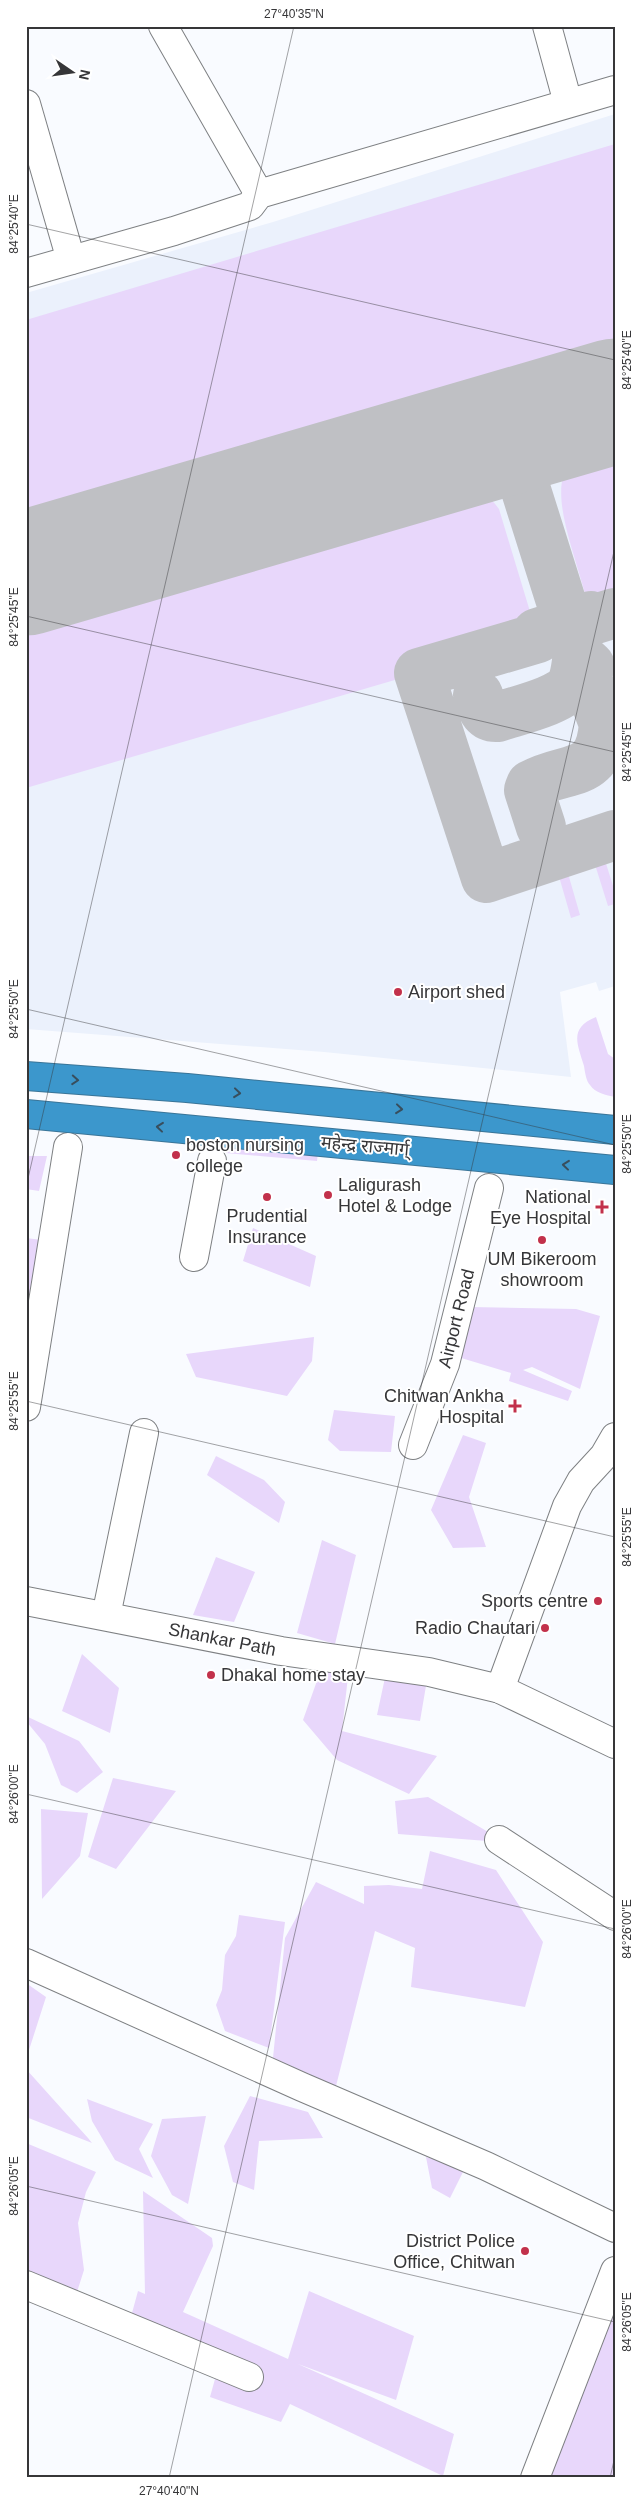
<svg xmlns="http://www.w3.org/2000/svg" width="641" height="2504" viewBox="0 0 641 2504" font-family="Arial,'Noto Sans Devanagari',sans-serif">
  <rect width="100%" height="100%" fill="#f9fbff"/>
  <!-- built -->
  <path fill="#ebf1fc" d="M 615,114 L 615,986 L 599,991 L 596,982 L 560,992 L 571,1077 L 324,1052 L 26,1029 L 26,293 L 273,222 Z"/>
  <!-- green -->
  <path fill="#e8d7fb" d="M 615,144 L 615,348 L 26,521 L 26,320 Z
    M 615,435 L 615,613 L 592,620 C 586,595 578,570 571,546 C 556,492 550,454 615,435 Z
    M 454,483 C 473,487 488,493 499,509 L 538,638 L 26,788 L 26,608 Z
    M 602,851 L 615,892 L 615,904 L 608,906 L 592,855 Z
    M 565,863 L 580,915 L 571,918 L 556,866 Z
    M 596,1017 L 608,1054 L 615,1059 L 615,1097 C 606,1095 595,1093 590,1085 C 586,1081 585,1072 584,1066 C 577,1043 569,1028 596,1017 Z
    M 222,1147 L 318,1152 L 317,1161 L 226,1153 Z
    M 26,1156 L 47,1156 L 39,1191 L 26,1189 Z
    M 253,1228 L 316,1256 L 310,1287 L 243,1261 Z
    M 26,1238 L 42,1240 L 26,1320 Z
    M 470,1307 L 576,1309 L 600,1316 L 580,1389 L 532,1367 L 523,1370 L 572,1391 L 568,1401 L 509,1381 L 511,1373 L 458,1357 Z
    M 314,1337 L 312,1361 L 287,1396 L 196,1377 L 186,1354 Z
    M 334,1410 L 395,1416 L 391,1452 L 340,1451 L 328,1440 Z
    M 463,1435 L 486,1443 L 469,1497 L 486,1547 L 453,1548 L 431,1510 Z
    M 216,1456 L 264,1480 L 285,1502 L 279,1523 L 207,1475 Z
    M 322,1540 L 356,1555 L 335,1644 L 297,1633 Z
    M 216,1557 L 255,1572 L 234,1622 L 193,1615 Z
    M 82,1654 L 119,1688 L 110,1733 L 62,1711 Z
    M 323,1664 L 348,1676 L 342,1731 L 437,1756 L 409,1794 L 337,1760 L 303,1720 Z
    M 386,1673 L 427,1680 L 420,1721 L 377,1715 Z
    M 26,1716 L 79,1741 L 103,1772 L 77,1793 L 61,1785 L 45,1744 L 26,1721 Z
    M 113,1778 L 176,1791 L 116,1869 L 88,1857 Z
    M 428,1797 L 490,1833 L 487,1841 L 398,1834 L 395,1801 Z
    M 41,1809 L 88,1813 L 80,1856 L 42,1899 Z
    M 430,1851 L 496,1870 L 543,1942 L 525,2007 L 411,1987 L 415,1948 L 375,1931 L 336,2086 L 273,2058 L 285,1938 L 316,1882 L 364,1904 L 364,1886 L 389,1885 L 422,1889 Z
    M 239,1915 L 285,1922 L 269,2048 L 225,2031 L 216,2005 L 222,1990 L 225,1955 L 236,1936 Z
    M 26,1983 L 46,1997 L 29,2050 L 26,2049 Z
    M 26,2069 L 88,2138 L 92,2143 L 26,2117 Z
    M 250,2096 L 308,2112 L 323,2138 L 259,2141 L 254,2190 L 233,2182 L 224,2146 Z
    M 87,2099 L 153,2124 L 139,2149 L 153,2178 L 115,2160 L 92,2121 Z
    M 206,2116 L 188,2204 L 172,2195 L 151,2156 L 162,2119 Z
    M 26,2143 L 96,2172 L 86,2192 L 78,2223 L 84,2270 L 77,2292 L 26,2271 Z
    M 426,2157 L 465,2168 L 450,2198 L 432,2188 Z
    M 143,2191 L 212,2238 L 213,2246 L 183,2312 L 288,2359 L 309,2291 L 414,2336 L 396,2400 L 298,2364 L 454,2434 L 443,2476 L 290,2404 L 281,2422 L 210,2397 L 215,2379 L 250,2391 L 259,2370 L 132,2313 L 138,2291 L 145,2294 Z
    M 615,2310 L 615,2478 L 548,2478 L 613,2314 Z"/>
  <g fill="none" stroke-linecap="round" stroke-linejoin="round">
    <!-- taxiway -->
    <path stroke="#bfc0c4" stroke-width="50" d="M 454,448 C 486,446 508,455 524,484 L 578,655 L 604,724 L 615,736
      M 524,484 C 521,444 537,428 572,413
      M 615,613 L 592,620 L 591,616 L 537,633 L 538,638 L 419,673 L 486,878 L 615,835
      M 478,695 C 482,707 483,718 498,717 C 515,711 563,700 571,685 C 576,676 576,665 578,655 L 590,666
      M 541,827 L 529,790 L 531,785 C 569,764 599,781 604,724"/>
    <!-- runway -->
    <path stroke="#bfc0c4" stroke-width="125" d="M 26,573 L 615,401"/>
    <defs>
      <g id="minor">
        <path d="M 163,26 L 259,194"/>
        <path d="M 547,26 L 568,103"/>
        <path d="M 26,104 L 71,260"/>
        <path d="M 26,273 L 174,231 L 250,206 L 259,194 L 615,90"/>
        <path d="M 194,1257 L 212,1161"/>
        <path d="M 26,1407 L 68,1147"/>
        <path id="s1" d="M 413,1445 L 445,1364 L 489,1188"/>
        <path id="s2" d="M 26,1601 L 281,1651 L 429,1672 L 500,1689 L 615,1744"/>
        <path d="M 106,1616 L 144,1433"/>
        <path d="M 500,1689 L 567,1506 L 581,1481 L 604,1456 L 615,1437"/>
        <path d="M 499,1840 L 615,1916"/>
        <path d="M 26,1963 L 302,2087 L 486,2166 L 615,2228"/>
        <path d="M 26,2285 L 249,2377"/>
        <path d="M 535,2478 L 615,2271"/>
      </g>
      <path id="highway" d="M 26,1076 L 187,1088 L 615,1130
        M 26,1114 L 615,1170"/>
    </defs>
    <!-- minor casing -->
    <use href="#minor" stroke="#7e8083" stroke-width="30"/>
    <!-- highway casing -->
    <use href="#highway" stroke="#3a7598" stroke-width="30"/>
    <!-- minor -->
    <use href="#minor" stroke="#fff" stroke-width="28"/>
    <!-- highway -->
    <use href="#highway" stroke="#3c97cc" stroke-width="28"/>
  </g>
  <!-- one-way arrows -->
  <defs><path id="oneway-chevron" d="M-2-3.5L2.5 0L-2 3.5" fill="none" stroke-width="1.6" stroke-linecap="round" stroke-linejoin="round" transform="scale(1.25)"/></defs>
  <g stroke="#384e5d">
    <use href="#oneway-chevron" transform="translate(75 1080) rotate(4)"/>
    <use href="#oneway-chevron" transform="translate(237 1093) rotate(6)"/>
    <use href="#oneway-chevron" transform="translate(399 1109) rotate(6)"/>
    <use href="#oneway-chevron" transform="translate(160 1127) rotate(-174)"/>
    <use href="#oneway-chevron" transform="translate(566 1165) rotate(-174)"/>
  </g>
  <!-- ticks -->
  <path fill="none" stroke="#363638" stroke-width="1" stroke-opacity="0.45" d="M 26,224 L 615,360M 26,616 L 615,752M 26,1009 L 615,1145M 26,1187 L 294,26M 26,1401 L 615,1537M 26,1794 L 615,1929M 26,2186 L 615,2322M 169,2478 L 615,547M 610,2478 L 615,2456"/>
  <!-- markers -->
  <g fill="#c2314b" stroke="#fff" stroke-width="2">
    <circle cx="398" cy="992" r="5"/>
    <circle cx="176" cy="1155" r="5"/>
    <circle cx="328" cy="1195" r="5"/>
    <circle cx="267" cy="1197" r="5"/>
    <path d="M599.5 1199.5h5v5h5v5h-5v5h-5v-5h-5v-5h5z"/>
    <circle cx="542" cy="1240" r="5"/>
    <path d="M512.5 1398.5h5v5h5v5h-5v5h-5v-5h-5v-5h5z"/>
    <circle cx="598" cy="1601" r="5"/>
    <circle cx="545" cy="1628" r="5"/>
    <circle cx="211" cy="1675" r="5"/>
    <circle cx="525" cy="2251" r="5"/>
  </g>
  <g text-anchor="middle" stroke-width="4" stroke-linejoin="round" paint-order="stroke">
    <!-- poi labels -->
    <g font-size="18" fill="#363638" stroke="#fff" text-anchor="end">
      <text x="408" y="998" text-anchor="start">Airport shed</text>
      <text x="186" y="1151" text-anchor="start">boston nursing<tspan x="186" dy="21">college</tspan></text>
      <text x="338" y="1191" text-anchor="start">Laligurash<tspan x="338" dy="21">Hotel &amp; Lodge</tspan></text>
      <text x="591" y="1203">National<tspan x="591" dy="21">Eye Hospital</tspan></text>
      <text x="267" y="1222" text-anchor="middle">Prudential<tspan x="267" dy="21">Insurance</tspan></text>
      <text x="542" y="1265" text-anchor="middle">UM Bikeroom<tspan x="542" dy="21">showroom</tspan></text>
      <text x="504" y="1402">Chitwan Ankha<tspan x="504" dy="21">Hospital</tspan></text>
      <text x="588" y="1607">Sports centre</text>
      <text x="535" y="1634">Radio Chautari</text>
      <text x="221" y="1681" text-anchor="start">Dhakal home stay</text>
      <text x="515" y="2247">District Police<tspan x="515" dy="21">Office, Chitwan</tspan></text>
    </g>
    <!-- street labels -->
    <g font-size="18" fill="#363638" stroke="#fff">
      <text transform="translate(365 1146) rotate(5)" y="6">महेन्द्र राज्मार्ग्</text>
      <text dy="6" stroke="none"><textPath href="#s1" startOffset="134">Airport Road</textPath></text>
      <text dy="6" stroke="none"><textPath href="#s2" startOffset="200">Shankar Path</textPath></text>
    </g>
  </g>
  <!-- border -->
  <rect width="641" height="2504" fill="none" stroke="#ffffff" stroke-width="55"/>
  <!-- north arrow -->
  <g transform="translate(72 72) rotate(103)" stroke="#ffffff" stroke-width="4" paint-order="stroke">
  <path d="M0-4L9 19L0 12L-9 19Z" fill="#363638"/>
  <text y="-8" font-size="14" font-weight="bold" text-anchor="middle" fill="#363638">N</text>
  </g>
  <rect x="28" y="28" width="586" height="2448" fill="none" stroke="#363638" stroke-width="2"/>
  <g font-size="12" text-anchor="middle" fill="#363638">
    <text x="294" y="18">27°40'35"N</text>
    <text transform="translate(14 224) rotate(-90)" y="4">84°25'40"E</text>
    <text transform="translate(627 360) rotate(-90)" y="4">84°25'40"E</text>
    <text transform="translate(14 617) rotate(-90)" y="4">84°25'45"E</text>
    <text transform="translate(627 752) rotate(-90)" y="4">84°25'45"E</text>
    <text transform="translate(14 1009) rotate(-90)" y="4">84°25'50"E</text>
    <text transform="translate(627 1144) rotate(-90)" y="4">84°25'50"E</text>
    <text transform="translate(14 1401) rotate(-90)" y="4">84°25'55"E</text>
    <text transform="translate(627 1537) rotate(-90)" y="4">84°25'55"E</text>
    <text transform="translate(14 1794) rotate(-90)" y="4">84°26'00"E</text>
    <text transform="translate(627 1929) rotate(-90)" y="4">84°26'00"E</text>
    <text transform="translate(14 2186) rotate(-90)" y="4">84°26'05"E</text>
    <text transform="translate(627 2322) rotate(-90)" y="4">84°26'05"E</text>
    <text x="169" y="2495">27°40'40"N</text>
  </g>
</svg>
